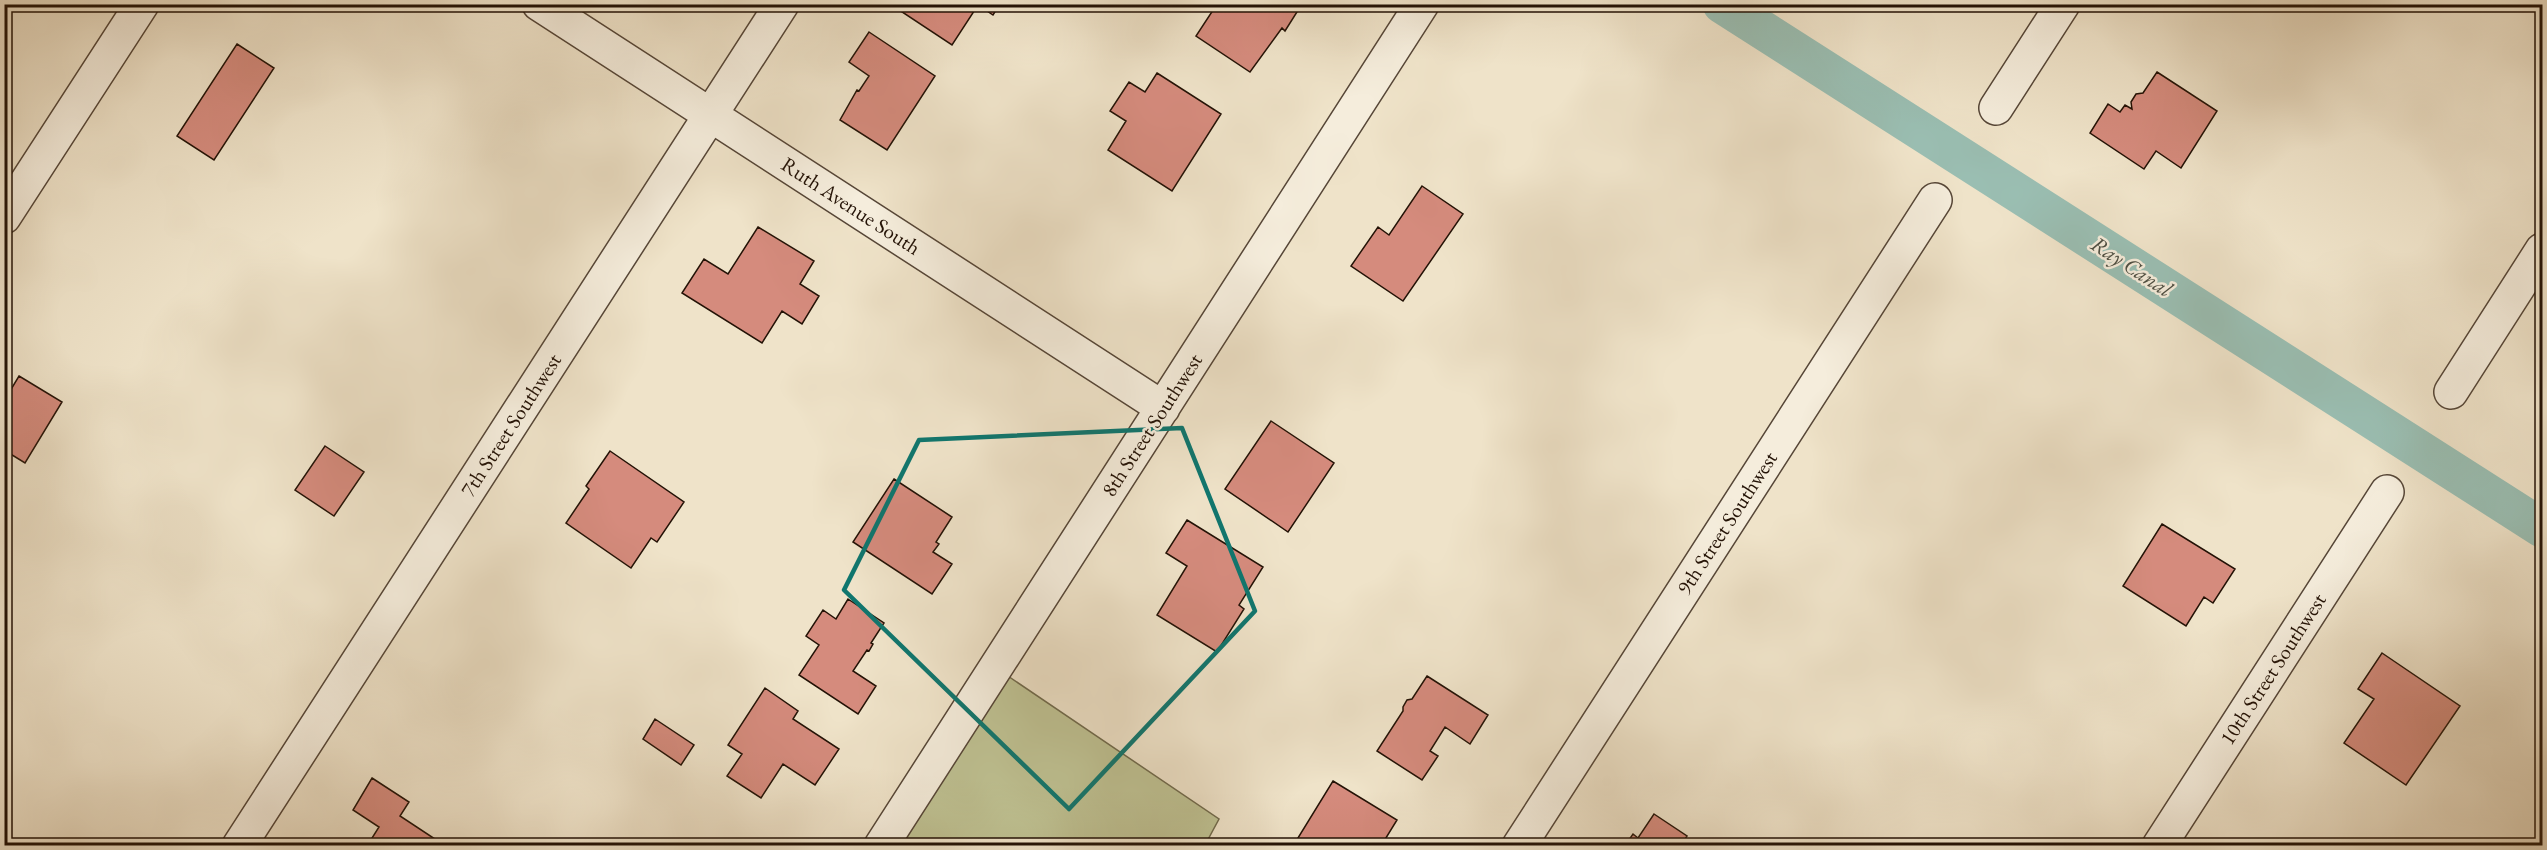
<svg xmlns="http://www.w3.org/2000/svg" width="2547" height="850" viewBox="0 0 2547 850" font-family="'EB Garamond',serif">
  <rect width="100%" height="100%" fill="#efe3c9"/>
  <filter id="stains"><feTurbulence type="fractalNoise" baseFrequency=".00333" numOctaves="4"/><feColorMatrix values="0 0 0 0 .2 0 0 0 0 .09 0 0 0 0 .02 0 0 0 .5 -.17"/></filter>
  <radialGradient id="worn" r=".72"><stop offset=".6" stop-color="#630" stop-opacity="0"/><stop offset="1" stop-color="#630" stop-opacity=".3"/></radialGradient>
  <!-- green -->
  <path fill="#bfc293" stroke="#716a4c" stroke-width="1.5" d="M 1002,672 L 1219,819 L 1205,845 L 886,846 Z"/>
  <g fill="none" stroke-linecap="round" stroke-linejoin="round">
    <!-- canal -->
    <path stroke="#9abeb2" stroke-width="39" d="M 1722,4 L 2542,528"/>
  </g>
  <!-- building -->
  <path fill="#d58b7d" stroke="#231206" stroke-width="1.5" d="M 890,4 L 1000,4 L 993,15 L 978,5 L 952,45 Z
    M 1217,4 L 1302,4 L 1285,31 L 1282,28 L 1250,72 L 1196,36 Z
    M 869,32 L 935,76 L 887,150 L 840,120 L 857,90 L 859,91 L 869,76 L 849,62 Z
    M 237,44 L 274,68 L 214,160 L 177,136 Z
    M 2157,72 L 2217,111 L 2181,168 L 2156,151 L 2144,169 L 2090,133 L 2108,104 L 2120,112 L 2125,105 L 2132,109 L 2131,102 L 2136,94 L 2143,93 Z
    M 1157,73 L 1221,114 L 1172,191 L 1108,150 L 1126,121 L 1110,111 L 1129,82 L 1145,92 Z
    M 1422,186 L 1463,214 L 1403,301 L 1351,266 L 1378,227 L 1389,235 Z
    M 758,227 L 814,261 L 800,284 L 819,296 L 802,324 L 782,311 L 762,343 L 682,293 L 704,259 L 728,274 Z
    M 19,376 L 62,402 L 25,463 L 4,450 L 4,401 Z
    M 1271,421 L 1334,463 L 1288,532 L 1225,489 Z
    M 325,446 L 364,472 L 334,516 L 295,490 Z
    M 610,451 L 684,502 L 657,542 L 651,538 L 631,568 L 566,523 L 589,489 L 586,486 Z
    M 894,479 L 952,517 L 936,542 L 939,544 L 933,552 L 952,564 L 932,594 L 853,542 Z
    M 1187,520 L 1263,567 L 1239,605 L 1244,609 L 1217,652 L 1157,615 L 1187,566 L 1166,553 Z
    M 2162,524 L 2235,569 L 2213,603 L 2204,597 L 2186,626 L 2123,586 Z
    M 848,599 L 884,623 L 871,643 L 873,644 L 869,651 L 867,650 L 853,671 L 876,686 L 858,714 L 799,675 L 819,645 L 806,636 L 823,610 L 836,619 Z
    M 2382,653 L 2460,706 L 2406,785 L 2344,743 L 2374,699 L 2358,689 Z
    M 1427,676 L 1488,715 L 1470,744 L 1445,727 L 1430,751 L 1438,756 L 1422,780 L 1377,751 L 1403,711 L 1403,707 L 1407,700 L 1412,699 Z
    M 765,688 L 798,711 L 793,719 L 839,749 L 815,785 L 783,764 L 761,798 L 727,776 L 742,754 L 728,745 Z
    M 655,719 L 694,745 L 681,765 L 643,739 Z
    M 372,778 L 409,802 L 400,816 L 435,839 L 431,846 L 367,846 L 379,827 L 353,810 Z
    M 1333,781 L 1397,820 L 1381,846 L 1293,846 Z
    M 1654,814 L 1687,836 L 1681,846 L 1626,844 L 1633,834 L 1638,838 Z"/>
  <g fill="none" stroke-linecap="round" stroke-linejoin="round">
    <defs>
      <path id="minor" d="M 539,4 L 1163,408
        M 1996,108 L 2063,4
        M 4,217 L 142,4
        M 2451,392 L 2542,250
        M 239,846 L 782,4
        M 881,846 L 1422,4
        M 1519,846 L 1935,200
        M 2159,846 L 2387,492"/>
    </defs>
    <!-- minor casing -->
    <use href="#minor" stroke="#564637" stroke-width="36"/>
    <!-- minor -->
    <use href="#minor" stroke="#f5eddc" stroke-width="33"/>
  </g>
  <!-- marked area -->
  <path fill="none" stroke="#0f766e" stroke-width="4.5" stroke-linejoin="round" d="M 1182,428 L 1255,611 L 1069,809 L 844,590 L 919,440 Z"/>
  <g text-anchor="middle" stroke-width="5" stroke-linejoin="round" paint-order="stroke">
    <!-- street labels -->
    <g font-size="21" fill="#231206" stroke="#f5eddc">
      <text transform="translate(851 206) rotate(33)" y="7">Ruth Avenue South</text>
      <text transform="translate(511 425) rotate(-57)" y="7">7th Street Southwest</text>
      <text transform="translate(1152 425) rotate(-57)" y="7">8th Street Southwest</text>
      <text transform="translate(1727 523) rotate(-57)" y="7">9th Street Southwest</text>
      <text transform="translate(2273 669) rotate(-57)" y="7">10th Street Southwest</text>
    </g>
    <!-- water labels -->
    <g font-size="22" font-style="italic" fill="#4d4e42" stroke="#f5eddc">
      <text transform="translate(2132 266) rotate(33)" y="8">Ray Canal</text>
    </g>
  </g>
  <!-- margin -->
  <rect width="2547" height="850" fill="none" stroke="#efe3c9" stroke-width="24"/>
  <rect x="6" y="6" width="2535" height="838" fill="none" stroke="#231206" stroke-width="3"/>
  <rect x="12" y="12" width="2523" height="826" fill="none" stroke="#231206" stroke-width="1.5"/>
  <rect width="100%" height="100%" filter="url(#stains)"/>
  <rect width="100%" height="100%" fill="url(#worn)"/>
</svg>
